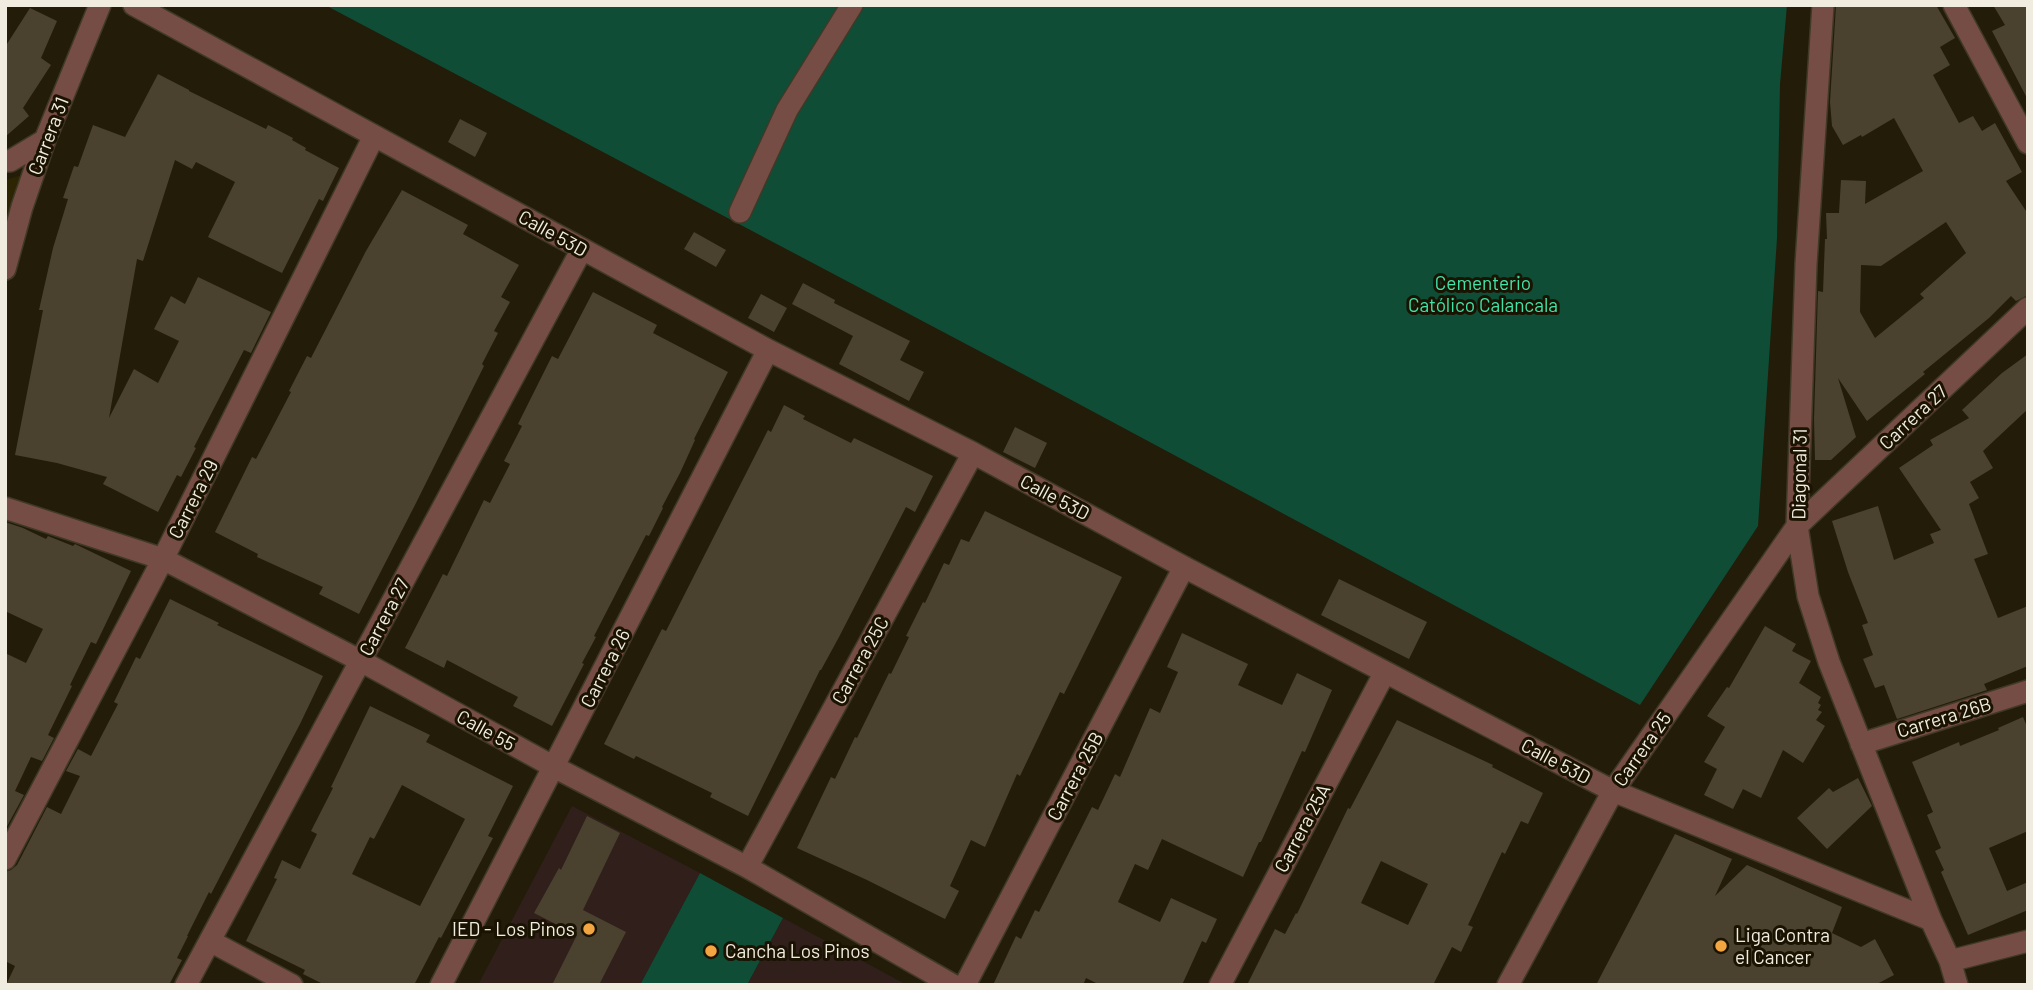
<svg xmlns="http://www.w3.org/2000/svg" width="2033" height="990" viewBox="0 0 2033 990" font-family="Barlow,sans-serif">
  <rect width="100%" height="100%" fill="#231c09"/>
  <!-- education -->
  <path fill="#311f1c" d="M 572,806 L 700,873 L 640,985 L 478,985 Z
    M 783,918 L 907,985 L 747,985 Z"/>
  <!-- green -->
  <path fill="#0f4d37" d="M 325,5 L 1787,5 L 1780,84 L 1777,238 L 1758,526 L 1640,705 L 1049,388 Z
    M 700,873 L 783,918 L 747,985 L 640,985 Z"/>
  <!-- sand -->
  <path fill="#2c2403" d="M 22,175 L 5,222 L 5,180 Z"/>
  <!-- building -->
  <path fill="#4a422e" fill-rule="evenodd" d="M 1836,5 L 1936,5 L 1955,38 L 1940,47 L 1950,65 L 1933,75 L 1959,123 L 1973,116 L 1982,131 L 1995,123 L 2022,172 L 2006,181 L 2028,214 L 2028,295 L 2016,301 L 2011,296 L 1989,318 L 1923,372 L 1925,374 L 1867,421 L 1838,378 L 1856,437 L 1831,460 L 1815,460 L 1814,419 L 1818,291 L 1823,292 L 1825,239 L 1827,239 L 1826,213 L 1839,213 L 1841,180 L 1866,181 L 1865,204 L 1923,171 L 1894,118 L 1862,137 L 1861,135 L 1843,145 L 1832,126 L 1830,102 ZM 1946,222 L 1966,253 L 1920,294 L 1924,298 L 1875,338 L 1860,312 L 1861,265 L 1881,266 Z
    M 1993,5 L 2028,5 L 2028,100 L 1992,31 L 2005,25 Z
    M 30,8 L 57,21 L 41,58 L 51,65 L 23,108 L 29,116 L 5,137 L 5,47 Z
    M 158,74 L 189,90 L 189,91 L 266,129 L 268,125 L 293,138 L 292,140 L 306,148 L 305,150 L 339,168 L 323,201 L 319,199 L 282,273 L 208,237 L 235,182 L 196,162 L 192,169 L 175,160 L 143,261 L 137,259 L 109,418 L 134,369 L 158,383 L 179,341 L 154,329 L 171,296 L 185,304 L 198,277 L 271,312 L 251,353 L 244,350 L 194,447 L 196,448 L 181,477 L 177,475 L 158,512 L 103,484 L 107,477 L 57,463 L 15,455 L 43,310 L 39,310 L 53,248 L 68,199 L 63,198 L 74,166 L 78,167 L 93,125 L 125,137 Z
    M 460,119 L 487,133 L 475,157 L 448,142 Z
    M 402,190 L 468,225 L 463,234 L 519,265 L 501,297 L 510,302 L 494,331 L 498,333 L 482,364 L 484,366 L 416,503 L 359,614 L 319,594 L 323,587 L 257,557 L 258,554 L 215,532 L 252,457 L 256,459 L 291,392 L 289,391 L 307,356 L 311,358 L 366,251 Z
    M 694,232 L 726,250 L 716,267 L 684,249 Z
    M 803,283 L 835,300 L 834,303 L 910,341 L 900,360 L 924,372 L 909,401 L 839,364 L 853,336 L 792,304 Z
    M 593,292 L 657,325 L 653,333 L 728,372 L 694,439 L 695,440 L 680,473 L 662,507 L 663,508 L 649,536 L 646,535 L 594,636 L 596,637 L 582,663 L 584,664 L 552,726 L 513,706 L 518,697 L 483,679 L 447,660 L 444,668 L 405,648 L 443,574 L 447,576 L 484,500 L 490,503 L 510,464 L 504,461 L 522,426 L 518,424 L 552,356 L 558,359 Z
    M 761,294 L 787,308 L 774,332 L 748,318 Z
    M 2028,354 L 2028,409 L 1983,451 L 1993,468 L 1970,482 L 1979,498 L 1969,504 L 1988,554 L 1974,559 L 1998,618 L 2028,606 L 2028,666 L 1984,684 L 1987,690 L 1981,692 L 1897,719 L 1884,685 L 1875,688 L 1863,659 L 1873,655 L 1862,625 L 1868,623 L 1848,572 L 1832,521 L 1878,506 L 1894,560 L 1934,543 L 1930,534 L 1941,530 L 1899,468 L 1933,445 L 1930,440 L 1969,418 L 1962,410 L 2002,373 Z
    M 784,405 L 805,416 L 803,419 L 851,443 L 854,438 L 933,476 L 915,512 L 906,507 L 839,637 L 821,670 L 820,670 L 748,816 L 710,797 L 712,793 L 636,756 L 634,759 L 604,744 L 662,629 L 666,631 L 768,430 L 771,432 Z
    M 1015,427 L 1047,443 L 1035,468 L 1003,452 Z
    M 985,511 L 1122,577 L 1064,694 L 1060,692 L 1020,776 L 1017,774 L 985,847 L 971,840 L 950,886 L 959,891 L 945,919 L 867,880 L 797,848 L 831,777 L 835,779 L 855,737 L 857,738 L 889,673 L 891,674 L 909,637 L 906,636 L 923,602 L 925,603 L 944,563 L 949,565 L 961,539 L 969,542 Z
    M 5,522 L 23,528 L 46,539 L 48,536 L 73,546 L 75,544 L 131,571 L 96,644 L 91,642 L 70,685 L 72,686 L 48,735 L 54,738 L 42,761 L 31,757 L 15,791 L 24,795 L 5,830 L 5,653 L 26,663 L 43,629 L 5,611 Z
    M 1339,579 L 1427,622 L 1409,659 L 1321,615 Z
    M 170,599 L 219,623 L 217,625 L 323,676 L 300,724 L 226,865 L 211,894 L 209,892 L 187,936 L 188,936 L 177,958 L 182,960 L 169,985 L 6,985 L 15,966 L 5,961 L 5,872 L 11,870 L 17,865 L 47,807 L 61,814 L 80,776 L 66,771 L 78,749 L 91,756 L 118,704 L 114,702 L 136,657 L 140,659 Z
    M 1765,626 L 1796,644 L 1792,651 L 1811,661 L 1799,683 L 1821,697 L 1818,703 L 1821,705 L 1818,710 L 1822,712 L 1816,720 L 1825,726 L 1803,763 L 1783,750 L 1761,798 L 1743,789 L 1733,809 L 1704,795 L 1717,769 L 1704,762 L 1725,727 L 1707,716 L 1727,687 L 1729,688 Z
    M 1182,633 L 1248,664 L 1238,685 L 1282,705 L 1297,673 L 1332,690 L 1305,752 L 1302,751 L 1261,842 L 1259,842 L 1243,877 L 1162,839 L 1148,870 L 1135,864 L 1118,902 L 1160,922 L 1171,898 L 1217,919 L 1206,943 L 1202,941 L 1182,985 L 1100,985 L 1086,978 L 1083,985 L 993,985 L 1016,936 L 1021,939 L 1035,910 L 1039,912 L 1092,807 L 1098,810 L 1115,774 L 1120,777 L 1150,708 L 1160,713 L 1178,672 L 1167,667 Z
    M 370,706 L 430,735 L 426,742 L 513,786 L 488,836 L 493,838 L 441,938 L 439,937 L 414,985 L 325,985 L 303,974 L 305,970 L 246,941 L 277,879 L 274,878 L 282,860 L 300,869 L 317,834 L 311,831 L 333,788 L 331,787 ZM 402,785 L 465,819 L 420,906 L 352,874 L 370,837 L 374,839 Z
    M 2023,717 L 2028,729 L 2028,831 L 1989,848 L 2007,891 L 2028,882 L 2028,910 L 1968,935 L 1941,872 L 1944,870 L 1935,851 L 1941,848 L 1927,815 L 1933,812 L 1912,762 L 1959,742 L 1960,746 L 1999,730 L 1998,728 Z
    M 1397,720 L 1493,765 L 1492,767 L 1543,793 L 1528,824 L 1521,821 L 1505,854 L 1502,852 L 1468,925 L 1473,927 L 1461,952 L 1452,947 L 1433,985 L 1247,985 L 1275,929 L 1285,934 L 1296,913 L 1297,914 L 1348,808 L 1350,809 ZM 1381,861 L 1428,884 L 1408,925 L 1361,903 Z
    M 1858,778 L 1872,806 L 1827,849 L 1797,818 L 1829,788 L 1833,792 Z
    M 587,816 L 620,833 L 583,910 L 626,932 L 599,985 L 552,985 L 577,935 L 534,913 L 559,868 L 561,870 Z
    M 1675,834 L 1732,859 L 1715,896 L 1747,865 L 1842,907 L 1832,933 L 1861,947 L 1875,939 L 1894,975 L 1875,985 L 1596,985 Z"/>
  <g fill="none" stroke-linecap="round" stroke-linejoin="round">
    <defs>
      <path id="minor" d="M 134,5 L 768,350 L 973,453 L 1184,567 L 1613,791 L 1931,920
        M 1823,5 L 1806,264 L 1797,526 L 1808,596 L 1829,662 L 1931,920 L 1950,961 L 1957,985
        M 1954,5 L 2028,143
        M 5,161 L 10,161 L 45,140
        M 740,212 L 787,110 L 852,5
        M 5,269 L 22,207 L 45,140 L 100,5
        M 5,508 L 163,559 L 361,661 L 554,767 L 747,867 L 953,985
        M 1861,744 L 2028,691
        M 5,859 L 163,559 L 374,136
        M 747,867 L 973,453
        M 210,941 L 292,985
        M 1950,961 L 2028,941
        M 186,985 L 582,249
        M 441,985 L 768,350
        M 965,985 L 1184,567
        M 1220,985 L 1385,672
        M 1508,985 L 1613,791 L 1797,526 L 2028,308"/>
    </defs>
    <!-- minor casing -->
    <use href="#minor" stroke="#403927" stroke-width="24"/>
    <!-- minor -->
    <use href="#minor" stroke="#764d44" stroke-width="21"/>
  </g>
  <!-- markers -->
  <g fill="#f2a541" stroke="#1a1302" stroke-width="2.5">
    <circle cx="589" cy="929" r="7"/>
    <circle cx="1721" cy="946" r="7"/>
    <circle cx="711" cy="951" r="7"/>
  </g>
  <g text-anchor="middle" stroke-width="6" stroke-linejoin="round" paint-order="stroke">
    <!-- street labels -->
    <g font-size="19" fill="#f1ece0" stroke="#1a1302">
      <text transform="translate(48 136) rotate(-69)" y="7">Carrera 31</text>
      <text transform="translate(553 233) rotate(29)" y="7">Calle 53D</text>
      <text transform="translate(1913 417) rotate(-43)" y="7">Carrera 27</text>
      <text transform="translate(1799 474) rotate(-89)" y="7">Diagonal 31</text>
      <text transform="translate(1055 497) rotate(28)" y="7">Calle 53D</text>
      <text transform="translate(193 499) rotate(-63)" y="7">Carrera 29</text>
      <text transform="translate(384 617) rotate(-62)" y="7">Carrera 27</text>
      <text transform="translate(860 660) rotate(-61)" y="7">Carrera 25C</text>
      <text transform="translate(605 668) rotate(-63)" y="7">Carrera 26</text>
      <text transform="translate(1944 717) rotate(-17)" y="7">Carrera 26B</text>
      <text transform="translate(486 730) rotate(29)" y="7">Calle 55</text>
      <text transform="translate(1642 749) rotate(-55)" y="7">Carrera 25</text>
      <text transform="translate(1556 761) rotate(28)" y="7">Calle 53D</text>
      <text transform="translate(1075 776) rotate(-62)" y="7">Carrera 25B</text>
      <text transform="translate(1302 828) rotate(-62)" y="7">Carrera 25A</text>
    </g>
    <!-- park labels -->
    <g font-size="19" fill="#40e4a9" stroke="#1a1302">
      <text x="1483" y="290">Cementerio<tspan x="1483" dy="22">Católico Calancala</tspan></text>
    </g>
    <!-- poi labels -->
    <g font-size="19" fill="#f1ece0" stroke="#1a1302" text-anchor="start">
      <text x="575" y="936" text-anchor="end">IED - Los Pinos</text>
      <text x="1735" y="942">Liga Contra<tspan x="1735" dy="22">el Cancer</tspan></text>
      <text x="725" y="958">Cancha Los Pinos</text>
    </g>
  </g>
  <!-- border -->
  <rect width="2033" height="990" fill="none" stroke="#f1ece0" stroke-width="14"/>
</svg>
